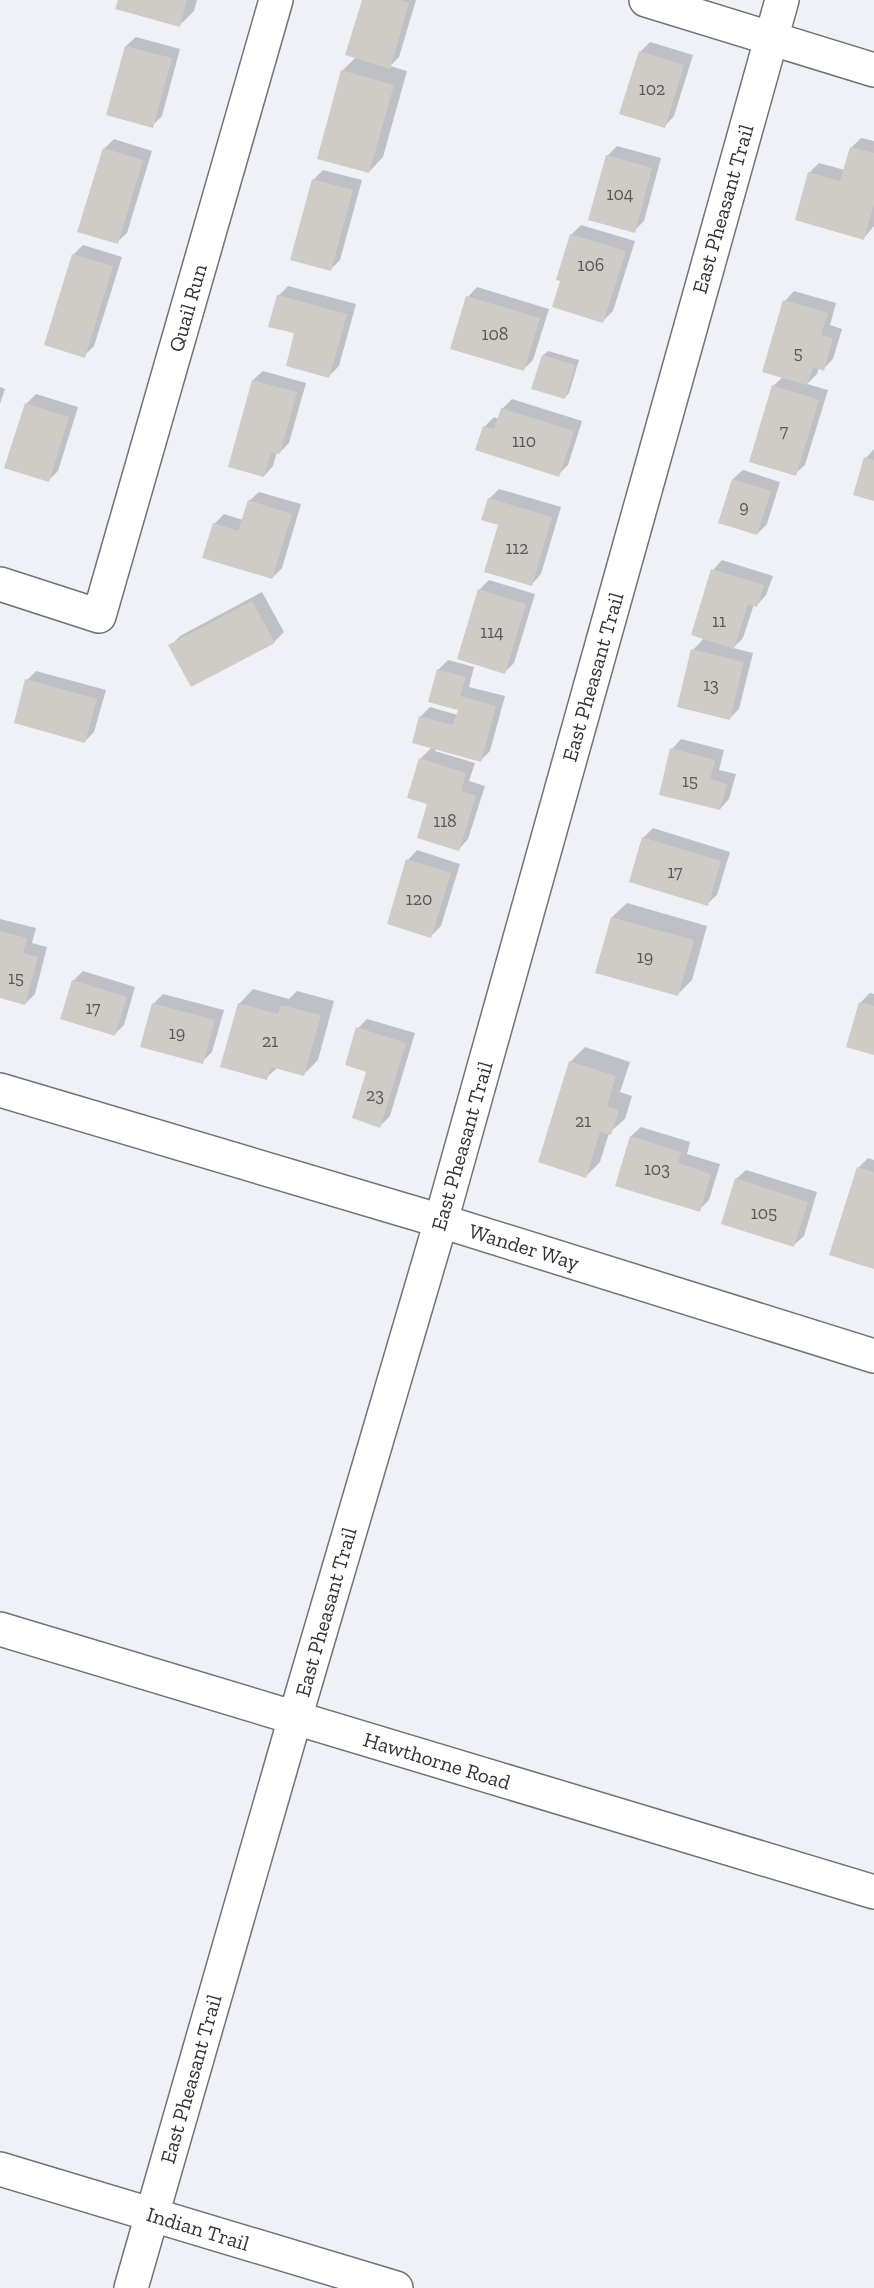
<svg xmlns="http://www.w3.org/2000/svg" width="874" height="2288" viewBox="0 0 874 2288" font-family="'Zilla Slab',serif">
  <rect width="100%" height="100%" fill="#eff1f7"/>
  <!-- shadow -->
  <path fill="#0003" d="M 119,0 L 197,0 L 194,11 L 180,25 Z
    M 364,0 L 416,0 L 399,57 L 390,66 L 407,71 L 383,157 L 369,172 L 342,71 L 356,57 Z
    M 136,37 L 180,49 L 162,116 L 152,126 L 126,46 Z
    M 650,42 L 693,55 L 674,116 L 665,126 L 640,52 Z
    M 861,138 L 874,141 L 874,226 L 864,238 L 809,173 L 819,163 L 845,170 L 852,147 Z
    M 114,139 L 152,151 L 127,233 L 117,242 L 104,149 Z
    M 617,146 L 661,158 L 644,221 L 634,231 L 607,156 Z
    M 323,170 L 362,180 L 340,260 L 330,270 L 313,180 Z
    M 581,225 L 635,241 L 613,311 L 603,321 L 562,280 L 571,235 Z
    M 83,245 L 122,257 L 94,346 L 84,356 L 73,255 Z
    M 288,286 L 356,304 L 339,366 L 329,376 L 296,332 L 278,296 Z
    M 477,287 L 549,309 L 533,360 L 523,370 L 468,297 Z
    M 794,291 L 836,303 L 830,325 L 842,329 L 833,359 L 823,369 L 819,368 L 817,374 L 807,384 L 828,390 L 805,465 L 795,474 L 773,386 L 783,377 L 785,301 Z
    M 548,351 L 579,360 L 569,393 L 564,398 L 543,355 Z
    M 263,371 L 306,383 L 289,443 L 280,452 L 277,452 L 273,466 L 264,476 L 253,380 Z
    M 0,387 L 5,389 L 0,404 Z
    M 36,394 L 78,407 L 58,471 L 49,480 L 26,404 Z
    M 512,399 L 582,421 L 568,465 L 558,475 L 484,427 L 494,417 L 499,419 L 502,409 Z
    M 874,449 L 874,499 L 866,458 Z
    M 743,470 L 780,482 L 767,524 L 757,534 L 733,479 Z
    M 499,489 L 561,507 L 541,574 L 532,584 L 499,524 L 489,499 Z
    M 259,492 L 301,504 L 282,568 L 272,578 L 214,524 L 224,514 L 243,520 L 249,501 Z
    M 722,560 L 773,576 L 766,595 L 757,605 L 754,604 L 743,638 L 733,648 L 753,653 L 739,709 L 729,719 L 693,650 L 704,638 L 713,570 Z
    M 489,580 L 535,594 L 514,663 L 505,672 L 479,590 Z
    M 262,592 L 284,632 L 274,642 L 170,646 L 180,636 Z
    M 448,660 L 474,667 L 469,687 L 505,696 L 490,751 L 481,760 L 436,748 L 435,751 L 475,763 L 469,781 L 485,786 L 468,839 L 459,849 L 429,803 L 420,759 L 432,747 L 420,717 L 430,707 L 458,715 L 460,709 L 438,670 Z
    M 36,671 L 106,690 L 94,732 L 85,741 L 27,680 Z
    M 681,739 L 724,750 L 719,770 L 736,774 L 729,799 L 720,809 L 672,749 Z
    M 653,828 L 730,852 L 717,895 L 707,904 L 643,838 Z
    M 417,850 L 460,864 L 441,926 L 431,936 L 408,860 Z
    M 627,903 L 707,926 L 692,980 L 678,994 L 612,917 Z
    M 0,919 L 36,928 L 32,943 L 47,947 L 35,994 L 25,1004 L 0,997 Z
    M 83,971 L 135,987 L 124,1025 L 114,1035 L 73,981 Z
    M 253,989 L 289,999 L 297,991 L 334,1001 L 318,1060 L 304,1074 L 278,1067 L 266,1078 L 239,1004 Z
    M 870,993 L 874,994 L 874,1054 L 848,1046 L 861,1002 Z
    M 163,994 L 224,1010 L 212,1052 L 202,1062 L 153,1004 Z
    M 367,1019 L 415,1033 L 390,1116 L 380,1126 L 358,1028 Z
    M 585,1047 L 630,1062 L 620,1092 L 632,1096 L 625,1119 L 609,1133 L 600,1162 L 586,1176 L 570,1062 Z
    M 641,1127 L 690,1142 L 687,1154 L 720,1164 L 709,1200 L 699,1210 L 617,1185 L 631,1136 Z
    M 868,1158 L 874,1160 L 874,1267 L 858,1168 Z
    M 746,1170 L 817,1192 L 804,1236 L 794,1245 L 736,1179 Z"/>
  <!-- building -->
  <path fill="#cfccc7" d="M 118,0 L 187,0 L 180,27 L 115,9 Z
    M 362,0 L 400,0 L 409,3 L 390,69 L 345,55 Z
    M 125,46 L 172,58 L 153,128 L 106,115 Z
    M 639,51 L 684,65 L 665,128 L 619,114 Z
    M 341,70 L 394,85 L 369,173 L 317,159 Z
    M 850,147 L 874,153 L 874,204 L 864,240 L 795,220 L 808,172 L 840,181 Z
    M 103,148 L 143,160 L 118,244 L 77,232 Z
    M 606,155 L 652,168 L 635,233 L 588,220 Z
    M 312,179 L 353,190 L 331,271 L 290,260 Z
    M 570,234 L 626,251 L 603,323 L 552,307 L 560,281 L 556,280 Z
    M 72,254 L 113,266 L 85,358 L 44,345 Z
    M 277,295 L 347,314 L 329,378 L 286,366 L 294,333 L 268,327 Z
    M 466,296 L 540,318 L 524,371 L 450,349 Z
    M 783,300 L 828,313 L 821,335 L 833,338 L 824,371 L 813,367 L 807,385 L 762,372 Z
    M 542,355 L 575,365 L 565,399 L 531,389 Z
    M 252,380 L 297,392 L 280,454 L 271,452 L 264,477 L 228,467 Z
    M 772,385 L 819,400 L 796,476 L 749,462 Z
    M 25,403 L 69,417 L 49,482 L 4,468 Z
    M 501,408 L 574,431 L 559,477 L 475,450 L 483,426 L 494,429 Z
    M 864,457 L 874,460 L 874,501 L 853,495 Z
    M 732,479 L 771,491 L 757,535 L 718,523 Z
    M 488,498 L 552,517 L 532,586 L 484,572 L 498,525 L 481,520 Z
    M 248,500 L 292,514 L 272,579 L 202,558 L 213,523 L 238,531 Z
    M 711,569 L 764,585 L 757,607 L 748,604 L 734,649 L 691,635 Z
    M 478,589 L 526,604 L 505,674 L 457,659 Z
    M 252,601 L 275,643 L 191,687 L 168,645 Z
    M 691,649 L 744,662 L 730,720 L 677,707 Z
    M 437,669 L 466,677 L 460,696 L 496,706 L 481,762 L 412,743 L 419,716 L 453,725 L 458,710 L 428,702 Z
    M 25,679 L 97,699 L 85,743 L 14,723 Z
    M 670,748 L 715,760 L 710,779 L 727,784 L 720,810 L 659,795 Z
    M 419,758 L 466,773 L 461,791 L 476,796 L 459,851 L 417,838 L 427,804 L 407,798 Z
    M 642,837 L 721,861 L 708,906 L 629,882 Z
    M 406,859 L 451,873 L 431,938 L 387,924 Z
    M 611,917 L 694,940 L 678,996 L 595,973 Z
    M 0,931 L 27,938 L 23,953 L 38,957 L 25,1005 L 0,998 Z
    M 72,980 L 127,997 L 115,1036 L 60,1019 Z
    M 859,1002 L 874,1006 L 874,1055 L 846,1047 Z
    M 152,1003 L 215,1020 L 203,1064 L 140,1047 Z
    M 238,1003 L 278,1014 L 281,1005 L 321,1015 L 304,1076 L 271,1067 L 267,1080 L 220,1067 Z
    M 356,1027 L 406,1043 L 380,1128 L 352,1118 L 366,1072 L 345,1065 Z
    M 569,1061 L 616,1076 L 607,1106 L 619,1110 L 611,1135 L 600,1132 L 586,1178 L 538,1162 Z
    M 630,1136 L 681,1152 L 678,1163 L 711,1174 L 700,1212 L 615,1186 Z
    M 857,1167 L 874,1172 L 874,1269 L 829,1255 Z
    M 735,1178 L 808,1202 L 794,1247 L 721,1224 Z"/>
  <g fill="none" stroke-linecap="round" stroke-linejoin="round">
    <defs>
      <path id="minor" d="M 646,0 L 874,70
        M 0,584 L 99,616 L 276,0
        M 0,1090 L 441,1221 L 874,1356
        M 0,1629 L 874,1892
        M 0,2169 L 396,2288
        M 131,2288 L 295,1718 L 441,1221 L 782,0"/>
    </defs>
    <!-- minor casing -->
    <use href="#minor" stroke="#707276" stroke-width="36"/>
    <!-- minor -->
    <use href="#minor" stroke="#fff" stroke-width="33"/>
  </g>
  <g text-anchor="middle" stroke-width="6" stroke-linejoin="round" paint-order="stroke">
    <!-- number labels -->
    <g font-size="18" fill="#585859">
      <text x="652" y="95">102</text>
      <text x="620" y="200">104</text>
      <text x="591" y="271">106</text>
      <text x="495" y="340">108</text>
      <text x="798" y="359">5</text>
      <text x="784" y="437">7</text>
      <text x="524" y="447">110</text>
      <text x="744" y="513">9</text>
      <text x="517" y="554">112</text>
      <text x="719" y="627">11</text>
      <text x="492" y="638">114</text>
      <text x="711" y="691">13</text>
      <text x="690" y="787">15</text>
      <text x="445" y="827">118</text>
      <text x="675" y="878">17</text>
      <text x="419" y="905">120</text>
      <text x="645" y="963">19</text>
      <text x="16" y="984">15</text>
      <text x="93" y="1014">17</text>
      <text x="177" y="1039">19</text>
      <text x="270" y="1047">21</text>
      <text x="375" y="1101">23</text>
      <text x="583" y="1127">21</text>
      <text x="657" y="1175">103</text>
      <text x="764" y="1219">105</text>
    </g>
    <!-- street labels -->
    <g font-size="21" fill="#313234" stroke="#fff">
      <text transform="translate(723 209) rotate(-74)" y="7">East Pheasant Trail</text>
      <text transform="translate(188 308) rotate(-74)" y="7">Quail Run</text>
      <text transform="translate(593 677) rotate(-74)" y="7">East Pheasant Trail</text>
      <text transform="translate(462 1146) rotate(-74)" y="7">East Pheasant Trail</text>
      <text transform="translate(524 1247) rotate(17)" y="7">Wander Way</text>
      <text transform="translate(326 1612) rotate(-74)" y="7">East Pheasant Trail</text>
      <text transform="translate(437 1761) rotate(17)" y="7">Hawthorne Road</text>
      <text transform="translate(191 2079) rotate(-74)" y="7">East Pheasant Trail</text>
      <text transform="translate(198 2229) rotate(17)" y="7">Indian Trail</text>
    </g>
  </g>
</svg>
